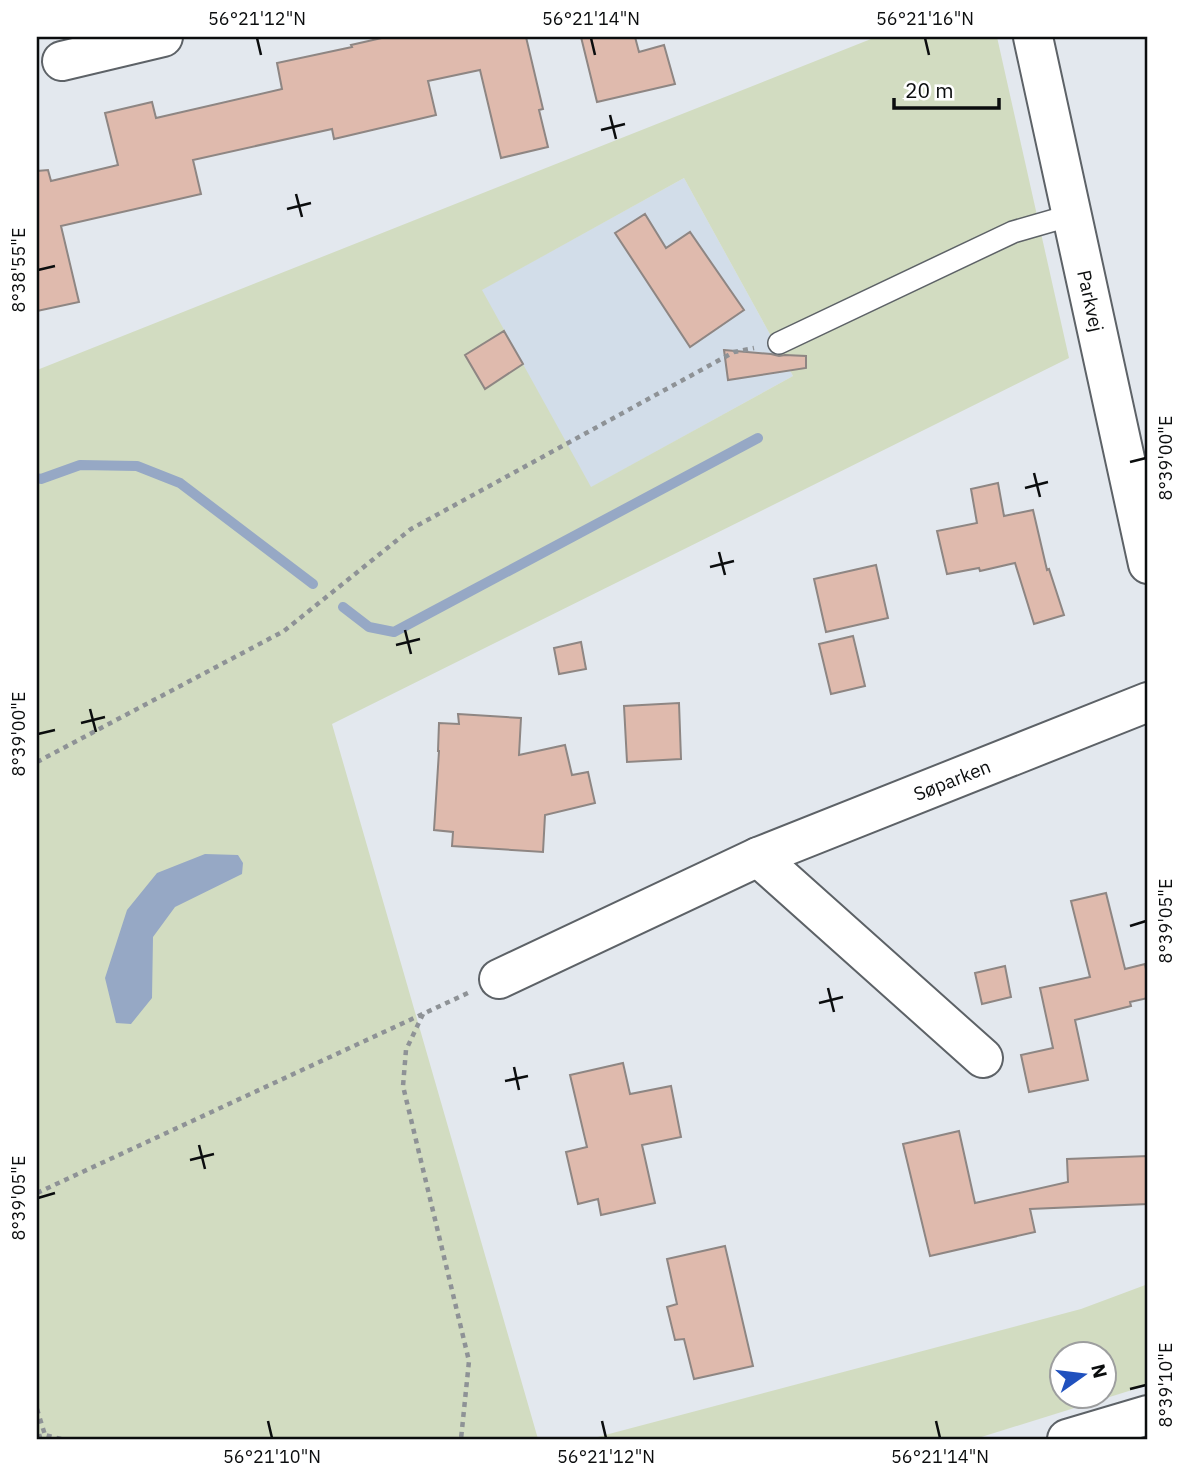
<svg xmlns="http://www.w3.org/2000/svg" width="1185" height="1476" viewBox="0 0 1185 1476" font-family="'IBM Plex Sans',sans-serif">
  <rect width="100%" height="100%" fill="#e3e8ee"/>
  <!-- built -->
  <path fill="#d2dde9" d="M 684,178 L 793,376 L 590,488 L 481,290 Z"/>
  <!-- green -->
  <path fill="#d2dcc1" fill-rule="evenodd" d="M 876,37 L 997,37 L 1069,358 L 332,724 L 538,1439 L 37,1439 L 37,370 ZM 684,178 L 793,376 L 591,487 L 482,290 Z
    M 1148,1284 L 1148,1385 L 975,1439 L 590,1439 L 1081,1309 ZM 1062,1354 L 1104,1354 L 1104,1396 L 1062,1396 Z"/>
  <!-- water -->
  <path fill="#96a8c5" d="M 205,854 L 238,855 L 243,863 L 242,874 L 175,907 L 153,937 L 152,998 L 131,1024 L 116,1023 L 105,978 L 127,910 L 157,873 Z"/>
  <g fill="none" stroke-linecap="round" stroke-linejoin="round">
    <!-- stream -->
    <path stroke="#96a8c5" stroke-width="10" d="M 37,478 L 41,479 L 80,465 L 137,466 L 180,483 L 313,584
      M 343,607 L 369,627 L 394,632 L 758,438"/>
  </g>
  <!-- building -->
  <path fill="#dfbaad" stroke="#8e8683" stroke-width="2" d="M 386,37 L 526,37 L 543,109 L 539,110 L 548,147 L 501,158 L 480,70 L 428,81 L 436,115 L 334,139 L 332,129 L 193,160 L 201,194 L 61,226 L 79,302 L 37,311 L 37,171 L 48,170 L 51,181 L 118,165 L 105,113 L 152,102 L 156,118 L 282,89 L 277,63 L 352,47 L 351,45 Z
    M 581,37 L 635,37 L 639,52 L 664,45 L 675,84 L 597,102 Z
    M 645,214 L 666,248 L 690,232 L 744,310 L 690,347 L 615,233 Z
    M 504,331 L 523,364 L 485,389 L 465,355 Z
    M 724,350 L 771,354 L 779,356 L 785,355 L 806,356 L 806,368 L 728,380 Z
    M 998,483 L 1004,516 L 1033,510 L 1047,570 L 1049,569 L 1064,615 L 1034,624 L 1015,563 L 980,571 L 979,568 L 947,574 L 937,531 L 977,523 L 971,489 Z
    M 876,565 L 888,618 L 826,632 L 814,579 Z
    M 853,636 L 865,686 L 831,694 L 819,644 Z
    M 581,642 L 586,669 L 559,674 L 554,648 Z
    M 679,703 L 681,759 L 627,762 L 624,706 Z
    M 458,714 L 521,718 L 519,755 L 565,745 L 572,775 L 588,772 L 595,803 L 545,815 L 543,852 L 452,846 L 453,832 L 434,830 L 439,751 L 438,751 L 439,723 L 459,724 Z
    M 1106,893 L 1125,969 L 1145,964 L 1148,979 L 1148,998 L 1130,1002 L 1131,1006 L 1075,1020 L 1088,1080 L 1029,1092 L 1021,1055 L 1053,1048 L 1040,988 L 1090,977 L 1071,901 Z
    M 1005,966 L 1011,997 L 982,1004 L 975,973 Z
    M 623,1063 L 630,1094 L 671,1086 L 681,1137 L 642,1145 L 655,1203 L 601,1215 L 598,1199 L 578,1204 L 566,1152 L 587,1147 L 570,1075 Z
    M 959,1131 L 975,1203 L 1068,1182 L 1067,1159 L 1148,1156 L 1148,1204 L 1030,1209 L 1035,1232 L 930,1256 L 903,1144 Z
    M 725,1246 L 753,1366 L 694,1379 L 684,1339 L 675,1340 L 667,1307 L 677,1304 L 667,1259 Z"/>
  <g fill="none" stroke-linecap="round" stroke-linejoin="round">
    <defs>
      <path id="lane" d="M 779,343 L 1013,232 L 1072,215"/>
      <g id="street">
        <path id="s1" d="M 1033,37 L 1148,564"/>
        <path d="M 62,61 L 163,37"/>
        <path d="M 758,857 L 983,1058"/>
        <path id="s2" d="M 499,979 L 758,857 L 1148,702"/>
        <path d="M 1067,1439 L 1148,1415"/>
      </g>
    </defs>
    <!-- lane casing -->
    <use href="#lane" stroke="#5d6267" stroke-width="24"/>
    <!-- street casing -->
    <use href="#street" stroke="#5d6267" stroke-width="42"/>
    <!-- path -->
    <path stroke="#8e9296" stroke-width="4.5" stroke-dasharray="5 5" stroke-linecap="butt" d="M 37,762 L 284,631 L 411,529 L 734,352 L 754,348
      M 423,1014 L 406,1050 L 403,1086 L 469,1361 L 461,1439
      M 37,1193 L 468,993
      M 37,1409 L 45,1435
      M 37,1437 L 45,1435 L 61,1439"/>
    <!-- lane -->
    <use href="#lane" stroke="#fff" stroke-width="21"/>
    <!-- street -->
    <use href="#street" stroke="#fff" stroke-width="38"/>
  </g>
  <!-- ticks -->
  <path fill="none" stroke="#0b0d0e" stroke-width="2.5" d="M 257,38 L 261,55M 591,38 L 595,55M 925,38 L 929,55M 610,115 L 616,139M 601,130 L 625,124M 296,194 L 302,217M 287,209 L 311,203M 38,270 L 55,266M 1130,462 L 1146,458M 1034,473 L 1040,497M 1025,488 L 1048,482M 719,552 L 725,575M 710,567 L 734,561M 405,630 L 411,654M 396,645 L 420,639M 90,709 L 96,732M 81,723 L 105,717M 38,734 L 55,730M 1130,926 L 1146,921M 828,988 L 834,1012M 819,1003 L 843,997M 514,1067 L 519,1090M 505,1081 L 528,1076M 199,1145 L 205,1169M 190,1160 L 214,1154M 38,1198 L 55,1193M 1130,1389 L 1146,1385M 268,1421 L 272,1438M 602,1421 L 606,1438M 936,1421 L 940,1438"/>
  <g text-anchor="middle" stroke-width="5" stroke-linejoin="round" paint-order="stroke">
    <!-- street labels -->
    <g font-size="19" fill="#0b0d0e" stroke="#fff">
      <text dy="7" stroke="none"><textPath href="#s1" startOffset="270">Parkvej</textPath></text>
      <text dy="7" stroke="none"><textPath href="#s2" startOffset="495">Søparken</textPath></text>
    </g>
  </g>
  <!-- border -->
  <rect width="1185" height="1476" fill="none" stroke="#ffffff" stroke-width="77"/>
  <!-- north arrow -->
  <g transform="translate(1083 1375) rotate(76)"><circle r="33" fill="#ffffff" stroke="#9d9e9f" stroke-width="2"/>
  <path d="M0-5L12 26L0 18L-12 26Z" fill="#2051be"/>
  <text y="-10" font-size="19" font-weight="bold" text-anchor="middle" fill="#0b0d0e">N</text>
  </g>
  <!-- scale -->
  <path d="M894 98v10h105v-10" fill="none" stroke="#0b0d0e" stroke-width="3.5"/>
  <text x="905" y="98" font-size="21" fill="#0b0d0e" stroke="#ffffff" stroke-width="5" paint-order="stroke">20 m</text>
  <rect x="38" y="38" width="1108" height="1400" fill="none" stroke="#0b0d0e" stroke-width="2.5"/>
  <g font-size="18" text-anchor="middle" fill="#0b0d0e">
    <text x="257" y="25">56°21'12"N</text>
    <text x="591" y="25">56°21'14"N</text>
    <text x="925" y="25">56°21'16"N</text>
    <text transform="translate(19 270) rotate(-90)" y="6">8°38'55"E</text>
    <text transform="translate(1166 458) rotate(-90)" y="6">8°39'00"E</text>
    <text transform="translate(19 734) rotate(-90)" y="6">8°39'00"E</text>
    <text transform="translate(1166 921) rotate(-90)" y="6">8°39'05"E</text>
    <text transform="translate(19 1198) rotate(-90)" y="6">8°39'05"E</text>
    <text transform="translate(1166 1385) rotate(-90)" y="6">8°39'10"E</text>
    <text x="272" y="1463">56°21'10"N</text>
    <text x="606" y="1463">56°21'12"N</text>
    <text x="940" y="1463">56°21'14"N</text>
  </g>
</svg>
